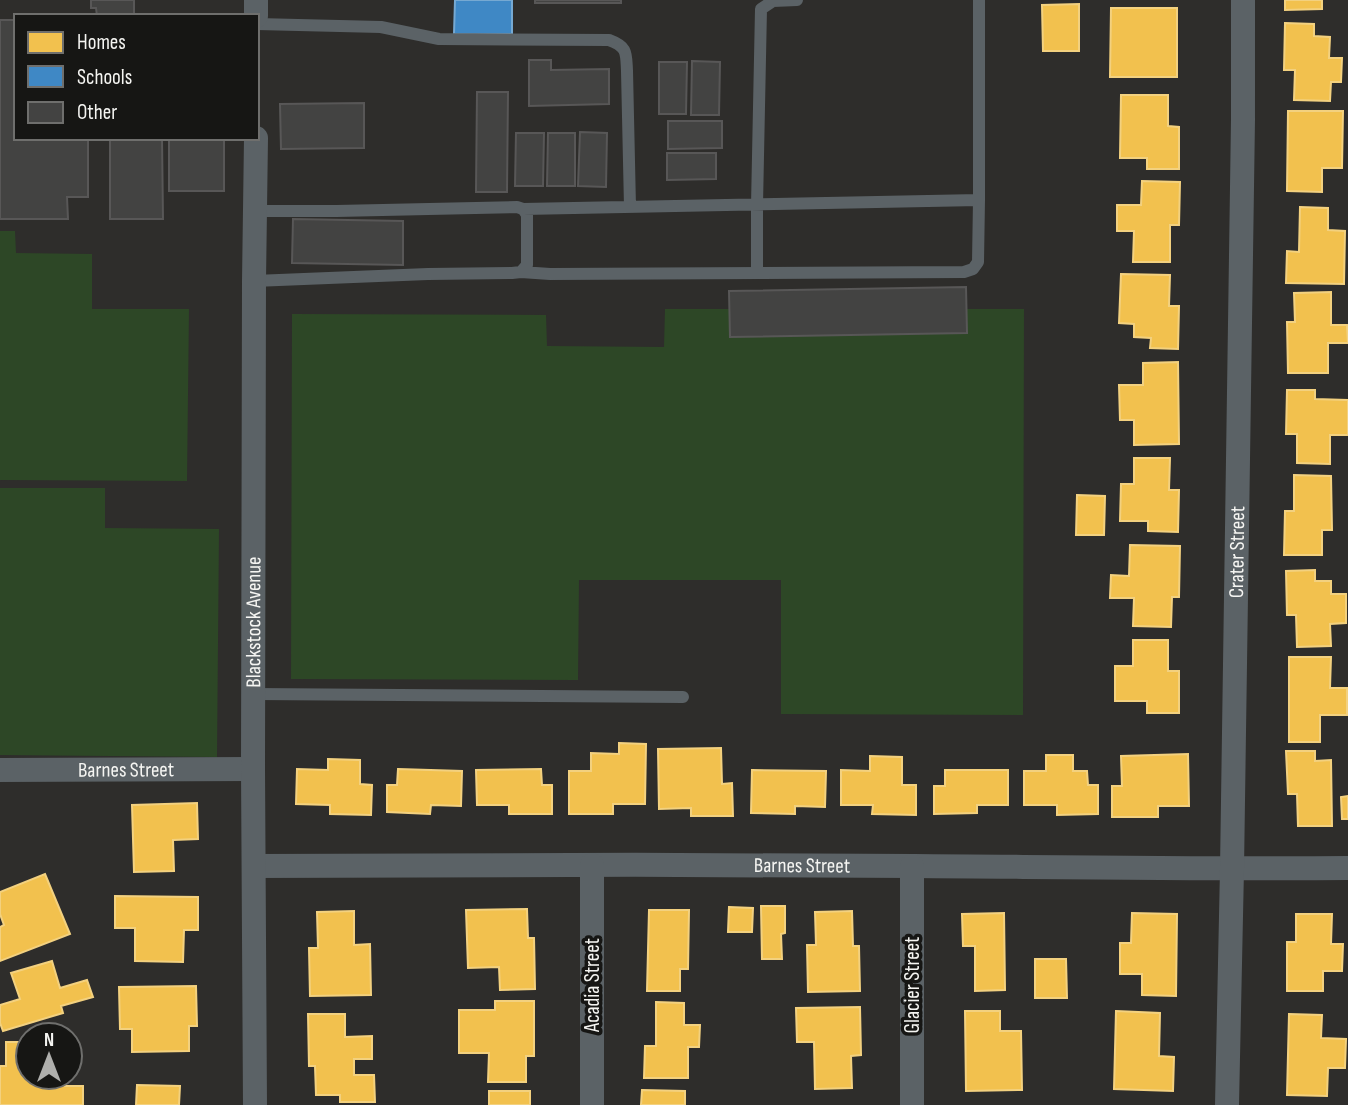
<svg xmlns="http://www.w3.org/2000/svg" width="1348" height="1105" viewBox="0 0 1348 1105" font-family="'Sofia Sans Condensed',sans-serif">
  <rect width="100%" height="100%" fill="#2e2d2b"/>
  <!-- green -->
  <path fill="#2d4726" d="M 0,231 L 15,231 L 16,253 L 92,254 L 92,309 L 189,309 L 187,481 L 0,480 Z
    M 665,309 L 1024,309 L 1023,715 L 781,714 L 781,580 L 579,580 L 578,680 L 291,679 L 292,314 L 546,315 L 547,346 L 664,347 Z
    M 0,488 L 105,488 L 105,528 L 219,529 L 217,757 L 0,755 Z"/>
  <!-- homes -->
  <path fill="#f2c14e" stroke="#f3d17f" stroke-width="2" d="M 1285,0 L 1322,0 L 1322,9 L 1285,10 Z
    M 1079,4 L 1079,51 L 1043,51 L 1042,5 Z
    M 1111,8 L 1177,8 L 1177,77 L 1110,77 Z
    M 1285,23 L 1314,24 L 1314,36 L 1330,37 L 1329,58 L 1342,58 L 1341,82 L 1331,82 L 1330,101 L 1294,100 L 1295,70 L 1284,70 Z
    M 1121,95 L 1168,95 L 1168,126 L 1179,127 L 1179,169 L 1147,169 L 1147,158 L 1120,158 Z
    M 1288,111 L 1343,111 L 1342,168 L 1322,168 L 1322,192 L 1287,191 Z
    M 1142,181 L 1180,182 L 1179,225 L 1170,225 L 1170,262 L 1133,262 L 1134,231 L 1117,231 L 1117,205 L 1141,205 Z
    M 1300,207 L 1328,208 L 1328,230 L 1345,231 L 1344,284 L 1286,283 L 1287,251 L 1299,252 Z
    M 1121,274 L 1170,275 L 1169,306 L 1179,306 L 1178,349 L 1150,348 L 1151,338 L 1134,337 L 1134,324 L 1119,323 Z
    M 1331,292 L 1331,325 L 1347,325 L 1348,343 L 1328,343 L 1328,373 L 1288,373 L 1287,322 L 1295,322 L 1294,293 Z
    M 1178,362 L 1179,444 L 1134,445 L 1134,420 L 1120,420 L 1119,385 L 1143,385 L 1143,363 Z
    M 1287,390 L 1315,390 L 1315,399 L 1348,400 L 1348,435 L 1330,435 L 1330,464 L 1297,463 L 1297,434 L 1286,434 Z
    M 1134,458 L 1170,458 L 1169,490 L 1179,490 L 1178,532 L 1148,531 L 1148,521 L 1120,521 L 1121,484 L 1134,484 Z
    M 1294,475 L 1331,476 L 1332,530 L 1322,530 L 1322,555 L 1284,555 L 1285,511 L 1294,511 Z
    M 1077,495 L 1105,496 L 1104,535 L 1076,535 Z
    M 1130,545 L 1180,546 L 1179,597 L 1172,597 L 1171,627 L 1133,626 L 1134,598 L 1110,598 L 1111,575 L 1129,576 Z
    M 1315,570 L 1315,581 L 1331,581 L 1331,594 L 1346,594 L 1346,623 L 1330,624 L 1331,646 L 1297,647 L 1296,615 L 1287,615 L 1286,571 Z
    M 1133,640 L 1168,640 L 1168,671 L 1179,671 L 1179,713 L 1147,713 L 1147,701 L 1115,701 L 1115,666 L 1133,666 Z
    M 1289,657 L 1331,657 L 1330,688 L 1347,688 L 1347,715 L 1320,715 L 1320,742 L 1289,742 Z
    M 619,743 L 646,744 L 645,804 L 613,804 L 613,814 L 569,814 L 569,771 L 591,771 L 591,753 L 619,754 Z
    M 721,748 L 722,784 L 732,783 L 733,816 L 691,816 L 691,808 L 659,809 L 658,749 Z
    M 1286,751 L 1315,751 L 1315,761 L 1331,760 L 1332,826 L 1298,826 L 1297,794 L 1288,794 Z
    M 1188,754 L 1189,806 L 1158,806 L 1158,817 L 1112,817 L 1112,786 L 1122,786 L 1121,756 Z
    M 1046,755 L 1073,755 L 1073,771 L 1087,771 L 1088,785 L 1098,785 L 1098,814 L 1057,815 L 1057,805 L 1024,805 L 1024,771 L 1046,771 Z
    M 870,756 L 902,757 L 902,785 L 916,785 L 916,815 L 872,814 L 873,805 L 841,805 L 841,770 L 870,771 Z
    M 328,759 L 360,760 L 360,784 L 372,785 L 371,815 L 330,814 L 330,805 L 296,804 L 297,769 L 328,770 Z
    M 398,769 L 462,771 L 461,806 L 431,805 L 430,814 L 387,812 L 387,785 L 397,785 Z
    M 541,769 L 542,785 L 552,785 L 552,814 L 509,814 L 509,805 L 477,805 L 476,770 Z
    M 752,770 L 826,771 L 825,807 L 795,806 L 795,814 L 751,813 Z
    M 945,770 L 1008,770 L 1008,805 L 977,805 L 977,813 L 934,814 L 934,786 L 945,786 Z
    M 1348,796 L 1348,819 L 1342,819 L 1341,797 Z
    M 197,803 L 198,839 L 173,840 L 174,871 L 134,872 L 132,805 Z
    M 45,874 L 70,934 L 0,961 L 0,927 L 4,925 L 0,914 L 0,892 Z
    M 115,896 L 198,897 L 198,930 L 184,930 L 183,962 L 135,961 L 135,928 L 115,928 Z
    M 761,906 L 785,906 L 785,933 L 781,934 L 782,959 L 762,959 Z
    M 729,907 L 753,908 L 752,932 L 728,932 Z
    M 527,909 L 528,938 L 534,938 L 535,989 L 500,990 L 499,967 L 468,968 L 466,910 Z
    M 649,910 L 689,910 L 688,969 L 680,969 L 680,991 L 647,991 Z
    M 354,911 L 354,945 L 370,944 L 371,995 L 310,996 L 309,948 L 318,948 L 317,912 Z
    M 852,911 L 853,946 L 859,946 L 860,991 L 808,992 L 807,945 L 816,945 L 815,912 Z
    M 1004,913 L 1005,990 L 975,991 L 975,946 L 963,946 L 962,914 Z
    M 1132,913 L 1177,914 L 1176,996 L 1142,995 L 1142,974 L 1120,974 L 1120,943 L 1131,943 Z
    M 1296,914 L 1332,914 L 1331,944 L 1343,944 L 1342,971 L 1323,971 L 1323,991 L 1287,991 L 1287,942 L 1296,942 Z
    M 1035,959 L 1066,959 L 1067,998 L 1035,998 Z
    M 52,961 L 60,988 L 87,980 L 93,997 L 61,1006 L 63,1013 L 3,1031 L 0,1023 L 0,1005 L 20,999 L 11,973 Z
    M 196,986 L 197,1026 L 189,1026 L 189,1051 L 132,1052 L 132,1029 L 120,1029 L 119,987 Z
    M 495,1001 L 534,1001 L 534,1056 L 526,1056 L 526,1082 L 488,1082 L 489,1053 L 459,1053 L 459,1010 L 495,1010 Z
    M 656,1002 L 684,1003 L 684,1025 L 700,1025 L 699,1047 L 688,1047 L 688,1078 L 644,1078 L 645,1046 L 656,1046 Z
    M 860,1007 L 861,1055 L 851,1056 L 852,1088 L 815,1089 L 814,1042 L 797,1042 L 796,1008 Z
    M 965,1011 L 1000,1011 L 1000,1031 L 1021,1031 L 1022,1090 L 966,1091 Z
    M 1116,1011 L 1160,1013 L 1159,1056 L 1174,1057 L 1173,1091 L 1114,1089 Z
    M 308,1014 L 345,1014 L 345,1037 L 372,1036 L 372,1059 L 354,1059 L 354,1075 L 374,1075 L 375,1102 L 340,1102 L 340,1095 L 316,1095 L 315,1066 L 309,1066 Z
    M 1289,1014 L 1322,1015 L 1321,1038 L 1346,1039 L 1345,1068 L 1328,1068 L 1327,1096 L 1287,1095 Z
    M 6,1042 L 28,1042 L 28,1077 L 65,1077 L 65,1086 L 83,1086 L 83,1105 L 0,1105 L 0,1066 L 6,1066 Z
    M 137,1085 L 180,1086 L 179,1105 L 136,1105 Z
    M 642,1090 L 685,1091 L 685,1105 L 641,1105 Z
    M 489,1091 L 530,1091 L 530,1105 L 489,1105 Z"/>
  <!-- schools -->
  <path fill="#3f88c5" stroke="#76a9d2" stroke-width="2" d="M 455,0 L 512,0 L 512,34 L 454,34 Z"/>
  <!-- building -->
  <path fill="#434342" stroke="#585757" stroke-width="2" d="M 91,0 L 134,0 L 134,16 L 97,16 L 96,8 L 91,8 Z
    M 535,0 L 621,0 L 621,3 L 535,3 Z
    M 0,20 L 16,20 L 16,138 L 88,138 L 88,197 L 67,197 L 68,219 L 0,219 Z
    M 529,60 L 551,60 L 551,70 L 609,69 L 609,104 L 529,106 Z
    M 692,61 L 720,62 L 719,115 L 691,115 Z
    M 659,62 L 687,62 L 686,114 L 659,114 Z
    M 477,92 L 508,92 L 507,192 L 476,192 Z
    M 364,103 L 364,148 L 281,149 L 280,104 Z
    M 668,121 L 722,121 L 722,148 L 668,149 Z
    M 580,132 L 607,133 L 606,187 L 578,186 Z
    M 516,133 L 544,133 L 543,186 L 515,186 Z
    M 548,133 L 575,133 L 575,186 L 547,186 Z
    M 110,138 L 162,138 L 163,219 L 110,219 Z
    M 169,138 L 224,138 L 224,191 L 169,191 Z
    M 667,153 L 716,153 L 716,179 L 667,180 Z
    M 293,219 L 403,221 L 403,265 L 292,263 Z
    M 966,287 L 967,333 L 730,337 L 729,291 Z"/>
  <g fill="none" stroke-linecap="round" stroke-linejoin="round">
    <!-- service -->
    <path stroke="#5b6266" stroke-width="12" d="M 257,24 L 381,27 L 439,39 L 609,40 C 628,47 626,53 627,71 L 630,207
      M 979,200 L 979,0
      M 521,272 L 550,274 L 964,272 L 973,269 L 978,262 L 979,200 L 523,209
      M 757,273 L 757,205 L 761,9 L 773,1 L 797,0
      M 254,281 L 428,274 L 512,273 L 521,272 L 527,265 L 527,215 L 523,209 L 517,207 L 336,211 L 256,211
      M 253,694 L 683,697"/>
    <!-- minor -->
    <g stroke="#5b6266" stroke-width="24">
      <path d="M 256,0 L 256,16"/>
      <path id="s1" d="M 0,770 L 253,769"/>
      <path id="s2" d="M 254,866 C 474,865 694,864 914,866 C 1059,867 1203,869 1348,868"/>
      <path d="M 912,866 L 912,1105"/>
      <path id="s3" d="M 255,1105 L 253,769 L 254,281 L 256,138"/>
      <path d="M 592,1105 L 592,865"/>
      <path id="s4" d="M 1227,1105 L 1232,869 L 1243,119 L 1243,0"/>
    </g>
  </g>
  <g text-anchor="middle" stroke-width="7" stroke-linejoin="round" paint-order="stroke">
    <!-- street labels -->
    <g font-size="21" fill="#f5f5f2" stroke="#161614">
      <text dy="7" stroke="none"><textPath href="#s4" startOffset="553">Crater Street</textPath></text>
      <text dy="7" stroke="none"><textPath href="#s3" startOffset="483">Blackstock Avenue</textPath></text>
      <text dy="7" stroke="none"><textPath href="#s1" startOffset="126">Barnes Street</textPath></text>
      <text dy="7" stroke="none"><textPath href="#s2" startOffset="548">Barnes Street</textPath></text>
      <text transform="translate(592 985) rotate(-90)" y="7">Acadia Street</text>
      <text transform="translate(912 985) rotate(-90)" y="7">Glacier Street</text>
    </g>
  </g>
  <!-- legend -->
  <rect x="14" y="14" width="245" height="126" fill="#161614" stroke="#6f6f6d" stroke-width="2"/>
  <rect x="28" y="32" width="35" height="21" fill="#f2c14e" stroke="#6f6f6d" stroke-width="2"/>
  <text x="77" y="49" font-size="21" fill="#f5f5f2">Homes</text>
  <rect x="28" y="66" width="35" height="21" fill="#3f88c5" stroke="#6f6f6d" stroke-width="2"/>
  <text x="77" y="84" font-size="21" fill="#f5f5f2">Schools</text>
  <rect x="28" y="102" width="35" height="21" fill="#434342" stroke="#6f6f6d" stroke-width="2"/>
  <text x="77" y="119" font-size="21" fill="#f5f5f2">Other</text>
  <!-- north arrow -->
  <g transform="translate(49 1056)"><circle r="33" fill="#161614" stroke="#6f6f6d" stroke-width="2"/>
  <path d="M0-5L12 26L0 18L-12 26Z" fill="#afafac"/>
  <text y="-10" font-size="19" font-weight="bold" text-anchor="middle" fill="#f5f5f2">N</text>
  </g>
</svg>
